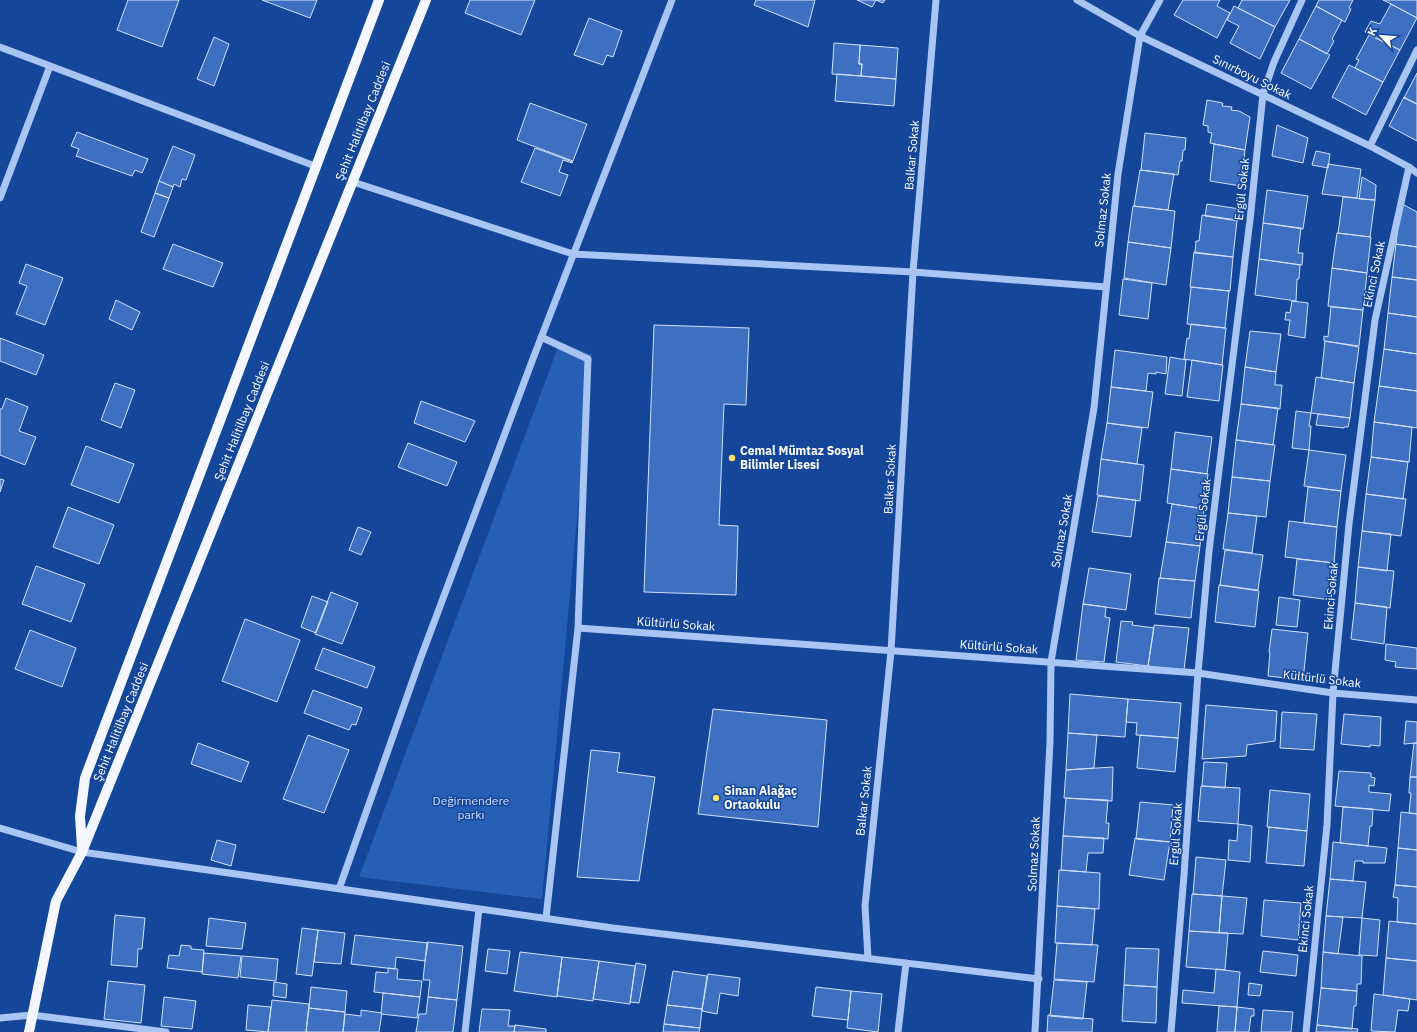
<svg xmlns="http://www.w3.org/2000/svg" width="1417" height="1032" viewBox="0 0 1417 1032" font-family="'IBM Plex Sans',sans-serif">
  <rect width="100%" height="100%" fill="#14469a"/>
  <!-- green -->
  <path fill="#275fb7" d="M 560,342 L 592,355 L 542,899 L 359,877 Z"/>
  <!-- building -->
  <path fill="#3d70c1" stroke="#d0e1fd" d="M 128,0 L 179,0 L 162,47 L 117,30 Z
    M 262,0 L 317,0 L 310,18 Z
    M 470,0 L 535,0 L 521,35 L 465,13 Z
    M 756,0 L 815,0 L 808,27 L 754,5 Z
    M 857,0 L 885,0 L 883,3 L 876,0 L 872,7 Z
    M 1183,0 L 1220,0 L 1217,6 L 1230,13 L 1217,38 L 1174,15 Z
    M 1242,0 L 1290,0 L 1275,27 L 1238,8 Z
    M 1319,0 L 1353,0 L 1349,8 L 1351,9 L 1345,22 L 1316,6 Z
    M 1383,0 L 1417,0 L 1417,18 L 1391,4 Z
    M 1391,4 L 1417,18 L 1400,50 L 1365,32 L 1371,21 L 1380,24 Z
    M 1234,6 L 1275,27 L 1260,59 L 1230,43 L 1239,26 L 1227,20 Z
    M 1316,6 L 1342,20 L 1332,39 L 1334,41 L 1327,54 L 1299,39 Z
    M 589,18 L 622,31 L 613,57 L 607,55 L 603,65 L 574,55 Z
    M 1369,35 L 1400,50 L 1383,82 L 1355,68 L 1359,60 L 1356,59 Z
    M 214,37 L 229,44 L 214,86 L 197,79 Z
    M 1299,39 L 1330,55 L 1311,89 L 1281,73 Z
    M 834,43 L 860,45 L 859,64 L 862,64 L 861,76 L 832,74 Z
    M 860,45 L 898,48 L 896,79 L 861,76 L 862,64 L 859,64 Z
    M 1349,65 L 1383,82 L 1366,115 L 1332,97 Z
    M 1417,73 L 1417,104 L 1404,98 Z
    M 837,74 L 896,79 L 894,106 L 835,101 Z
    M 1404,97 L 1417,104 L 1417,141 L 1389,126 Z
    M 1207,100 L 1223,103 L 1222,106 L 1232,107 L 1231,110 L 1239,111 L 1250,117 L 1245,150 L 1210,143 L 1212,133 L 1208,132 L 1208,126 L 1203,125 Z
    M 530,103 L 587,124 L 573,161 L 517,140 Z
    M 1277,125 L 1308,138 L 1303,163 L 1272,156 Z
    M 77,132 L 148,159 L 142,173 L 135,170 L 132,176 L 76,156 L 79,149 L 71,146 Z
    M 1145,133 L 1186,138 L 1185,150 L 1183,150 L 1182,161 L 1180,161 L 1178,175 L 1141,170 Z
    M 1214,144 L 1245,150 L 1241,186 L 1210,181 Z
    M 173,146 L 195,155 L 186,180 L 182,179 L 180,187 L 174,184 L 173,187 L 159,181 Z
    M 535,148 L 573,162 L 572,163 L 563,160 L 559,172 L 568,175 L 560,196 L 521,182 Z
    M 1316,151 L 1330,154 L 1328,168 L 1312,165 Z
    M 1328,164 L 1361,169 L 1357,198 L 1322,194 Z
    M 1140,170 L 1174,174 L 1168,210 L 1134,206 Z
    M 1362,177 L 1376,185 L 1375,200 L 1359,199 Z
    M 159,181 L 173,187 L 169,198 L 155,193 Z
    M 1267,190 L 1308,196 L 1303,229 L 1263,223 Z
    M 155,193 L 169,198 L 154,237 L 141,232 Z
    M 1343,197 L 1375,200 L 1370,237 L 1338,233 Z
    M 1207,204 L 1240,209 L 1238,221 L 1205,216 Z
    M 1404,205 L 1417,212 L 1417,247 L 1396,244 L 1400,206 Z
    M 1133,206 L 1175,211 L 1171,248 L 1128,242 Z
    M 1202,215 L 1237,220 L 1233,257 L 1195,253 L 1196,241 L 1199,241 Z
    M 1263,223 L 1301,228 L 1298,253 L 1303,253 L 1302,265 L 1259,259 Z
    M 1337,233 L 1371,237 L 1367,273 L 1332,268 Z
    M 1128,242 L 1171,248 L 1166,285 L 1124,278 Z
    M 173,244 L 223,263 L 213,287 L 163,269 Z
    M 1396,244 L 1417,247 L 1417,280 L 1392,277 Z
    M 1194,252 L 1233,257 L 1230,291 L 1190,287 Z
    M 1259,259 L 1300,265 L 1299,279 L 1297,279 L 1296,301 L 1255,295 Z
    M 26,264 L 63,278 L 45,325 L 16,314 L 27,286 L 19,283 Z
    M 1332,268 L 1367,273 L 1363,310 L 1328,306 Z
    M 1392,277 L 1417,280 L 1417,317 L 1388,313 Z
    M 1123,279 L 1152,283 L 1148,319 L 1119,315 Z
    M 1191,287 L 1229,291 L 1225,328 L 1187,324 Z
    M 116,300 L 140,312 L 132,330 L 109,319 Z
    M 1292,301 L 1308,303 L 1305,338 L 1288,335 L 1290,320 L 1285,320 L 1286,312 L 1290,313 Z
    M 1331,307 L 1363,310 L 1359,346 L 1324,341 L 1324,336 L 1328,337 Z
    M 1388,313 L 1417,317 L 1417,354 L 1384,349 Z
    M 1191,324 L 1226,328 L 1222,365 L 1184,359 L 1187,338 L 1189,339 Z
    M 654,325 L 749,328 L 746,405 L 724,404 L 719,525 L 738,526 L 736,595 L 644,592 Z
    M 1250,331 L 1281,334 L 1276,372 L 1245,367 Z
    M 0,338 L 44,355 L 36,375 L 0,361 Z
    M 1325,341 L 1359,347 L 1354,383 L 1321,378 Z
    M 1384,349 L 1417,354 L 1417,391 L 1379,386 Z
    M 1115,350 L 1167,357 L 1166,374 L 1156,372 L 1156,374 L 1148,373 L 1146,391 L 1111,387 Z
    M 1170,357 L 1186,360 L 1182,396 L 1165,394 Z
    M 1192,360 L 1223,365 L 1219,401 L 1187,397 Z
    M 1245,367 L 1276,372 L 1275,385 L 1282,385 L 1280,409 L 1241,404 Z
    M 1316,377 L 1354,383 L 1350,418 L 1311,413 Z
    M 115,383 L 135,390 L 121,428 L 101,420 Z
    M 1379,386 L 1417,391 L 1417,428 L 1374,422 Z
    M 1111,387 L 1153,392 L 1148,428 L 1107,423 Z
    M 6,398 L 28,407 L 19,431 L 36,437 L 25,465 L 0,455 L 0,409 L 2,409 Z
    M 421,401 L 475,421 L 465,442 L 414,423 Z
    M 1241,404 L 1278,408 L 1273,445 L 1236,440 Z
    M 1296,411 L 1311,413 L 1309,426 L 1311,426 L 1309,450 L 1292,448 Z
    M 1318,414 L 1350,418 L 1348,427 L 1344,427 L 1344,428 L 1316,425 Z
    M 1374,422 L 1412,427 L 1409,462 L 1371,457 Z
    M 1107,423 L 1142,428 L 1137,464 L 1101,459 Z
    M 1175,432 L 1212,437 L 1207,474 L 1171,469 Z
    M 1236,440 L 1275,445 L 1270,481 L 1232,477 Z
    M 408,443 L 457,462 L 447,486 L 398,467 Z
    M 86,446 L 134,464 L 119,503 L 71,485 Z
    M 1309,450 L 1346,455 L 1341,491 L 1304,486 Z
    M 1371,457 L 1408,462 L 1403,499 L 1366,494 Z
    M 1101,459 L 1144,465 L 1140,501 L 1097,495 Z
    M 1171,469 L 1208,474 L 1204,509 L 1167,503 Z
    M 1232,477 L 1270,481 L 1266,517 L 1228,513 Z
    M 0,479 L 4,480 L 0,492 Z
    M 1308,487 L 1341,491 L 1337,527 L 1304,523 Z
    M 1366,494 L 1406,499 L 1401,536 L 1362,531 Z
    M 1098,496 L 1136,500 L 1131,537 L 1092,532 Z
    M 1172,504 L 1204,509 L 1200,546 L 1166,542 Z
    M 68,507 L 114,525 L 99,564 L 53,547 Z
    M 1228,513 L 1257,516 L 1252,553 L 1223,549 Z
    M 1289,521 L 1337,527 L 1334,563 L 1285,557 Z
    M 358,527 L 371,532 L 361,555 L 349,550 Z
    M 1362,531 L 1391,534 L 1387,571 L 1358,567 Z
    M 1166,542 L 1200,546 L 1195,581 L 1160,578 Z
    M 1225,550 L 1263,555 L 1258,590 L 1220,585 Z
    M 1297,559 L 1335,563 L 1331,600 L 1293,595 Z
    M 36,566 L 85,584 L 71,622 L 22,604 Z
    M 1358,567 L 1394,571 L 1390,608 L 1355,603 Z
    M 1089,568 L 1131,574 L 1126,610 L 1083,604 Z
    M 1159,578 L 1195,581 L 1191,618 L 1155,614 Z
    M 1219,585 L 1259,591 L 1255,627 L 1215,622 Z
    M 331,592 L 358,603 L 342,644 L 315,634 Z
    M 312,596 L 328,602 L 316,633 L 301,627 Z
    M 1279,597 L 1300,600 L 1297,627 L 1276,625 Z
    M 1355,603 L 1387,607 L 1384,644 L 1351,639 Z
    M 1083,604 L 1106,607 L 1105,617 L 1110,618 L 1104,662 L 1076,660 Z
    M 245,619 L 300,640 L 277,702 L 222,681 Z
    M 1121,621 L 1133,622 L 1132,625 L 1154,628 L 1148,666 L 1116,662 Z
    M 1154,625 L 1189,628 L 1184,670 L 1148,666 Z
    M 1272,629 L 1308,633 L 1303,680 L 1268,676 L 1270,652 L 1269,652 Z
    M 30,630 L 76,648 L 62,687 L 15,669 Z
    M 1386,644 L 1417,648 L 1417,669 L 1395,667 L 1396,662 L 1385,660 Z
    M 323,648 L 375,667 L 367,688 L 315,669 Z
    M 313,690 L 362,708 L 356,725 L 352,724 L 349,730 L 304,713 Z
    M 1070,694 L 1128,699 L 1125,737 L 1068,733 Z
    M 1128,699 L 1181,703 L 1178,738 L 1136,735 L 1137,723 L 1126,722 Z
    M 1206,705 L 1277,711 L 1275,741 L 1247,745 L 1246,756 L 1202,759 Z
    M 713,709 L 827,720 L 818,827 L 698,814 Z
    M 1282,712 L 1317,714 L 1314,750 L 1280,748 Z
    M 1344,714 L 1381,717 L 1380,746 L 1370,745 L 1370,747 L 1341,744 Z
    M 1406,721 L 1417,722 L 1417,743 L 1404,744 Z
    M 1068,733 L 1097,735 L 1094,768 L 1066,770 Z
    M 308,735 L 349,750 L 324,813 L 283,799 Z
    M 1140,735 L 1178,738 L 1175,772 L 1137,768 Z
    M 198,743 L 249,762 L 241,782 L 191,764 Z
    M 1414,743 L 1417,743 L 1417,777 L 1410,777 Z
    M 591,750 L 620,753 L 617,772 L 655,777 L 639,881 L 577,877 Z
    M 1204,762 L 1227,763 L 1225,788 L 1202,786 Z
    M 1113,767 L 1112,801 L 1064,798 L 1066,770 Z
    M 1339,771 L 1371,773 L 1371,777 L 1375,778 L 1374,786 L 1369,785 L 1369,792 L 1391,794 L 1389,811 L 1335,806 Z
    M 1410,777 L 1417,777 L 1417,814 L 1409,813 L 1411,793 L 1409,793 Z
    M 1201,786 L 1240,788 L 1238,824 L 1198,821 Z
    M 1270,790 L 1310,794 L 1307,831 L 1267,827 Z
    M 1066,798 L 1108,800 L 1106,823 L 1109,823 L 1108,839 L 1063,836 Z
    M 1140,802 L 1173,805 L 1170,842 L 1136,839 Z
    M 1343,807 L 1373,809 L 1372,826 L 1370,826 L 1368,846 L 1340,843 Z
    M 1401,812 L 1417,814 L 1417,850 L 1398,848 Z
    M 1238,824 L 1252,826 L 1250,862 L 1228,860 L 1229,840 L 1237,841 Z
    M 1269,827 L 1307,831 L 1304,866 L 1266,863 Z
    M 1063,836 L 1104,838 L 1103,853 L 1088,853 L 1086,872 L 1061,870 Z
    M 1135,838 L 1170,842 L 1164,880 L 1129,875 Z
    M 217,840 L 236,845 L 231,866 L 211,860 Z
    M 1333,842 L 1387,848 L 1385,863 L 1363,863 L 1363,861 L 1355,861 L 1353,881 L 1330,879 Z
    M 1398,848 L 1417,850 L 1417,887 L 1395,885 Z
    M 1196,857 L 1226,860 L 1222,896 L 1193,894 Z
    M 1059,870 L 1100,873 L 1099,909 L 1057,906 Z
    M 1330,879 L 1366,882 L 1362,918 L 1326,916 Z
    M 1395,885 L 1417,887 L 1417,924 L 1397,922 L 1398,898 L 1393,897 Z
    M 1192,894 L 1222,896 L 1219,933 L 1189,931 Z
    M 1222,896 L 1247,898 L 1243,934 L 1219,933 Z
    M 1264,900 L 1301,903 L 1298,940 L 1261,936 Z
    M 1057,906 L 1095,909 L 1092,945 L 1055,943 Z
    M 115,915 L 145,918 L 142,949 L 138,949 L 137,967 L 111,965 Z
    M 1326,916 L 1343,917 L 1338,954 L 1323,952 Z
    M 209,918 L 246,923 L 242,949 L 206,946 Z
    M 1362,918 L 1380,920 L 1377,956 L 1359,955 Z
    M 1389,921 L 1417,924 L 1417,961 L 1386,958 Z
    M 302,928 L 318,930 L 312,976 L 296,974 Z
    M 318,930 L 345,933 L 341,964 L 314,962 Z
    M 1189,931 L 1228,933 L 1225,970 L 1186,967 Z
    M 355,935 L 428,943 L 425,961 L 396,957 L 395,969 L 351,964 Z
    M 427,942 L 463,946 L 457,1000 L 428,997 L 430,980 L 423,980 Z
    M 1057,943 L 1098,945 L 1094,982 L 1054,979 Z
    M 181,945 L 191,946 L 191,949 L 204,950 L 202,972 L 167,968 L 169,955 L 179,956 Z
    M 1126,948 L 1159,949 L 1157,987 L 1124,985 Z
    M 488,949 L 510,951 L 507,974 L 485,971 Z
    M 1263,951 L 1298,955 L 1296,976 L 1260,972 Z
    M 520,952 L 562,957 L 557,997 L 514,991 Z
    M 1323,952 L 1362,956 L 1361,984 L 1357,984 L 1357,991 L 1321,988 Z
    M 204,953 L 241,956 L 238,978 L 202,974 Z
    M 242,956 L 278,959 L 276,981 L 240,977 Z
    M 562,957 L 599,961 L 593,1001 L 557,996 Z
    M 1386,958 L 1417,961 L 1417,1000 L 1383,995 Z
    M 599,961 L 635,966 L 630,1004 L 593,999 Z
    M 636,963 L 646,965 L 639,1003 L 630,1002 Z
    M 388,968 L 398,969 L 397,979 L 422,981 L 420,997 L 374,992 L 376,972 L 388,973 Z
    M 1216,969 L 1240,972 L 1237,1007 L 1182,1003 L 1183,990 L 1214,993 Z
    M 673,971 L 707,976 L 702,1009 L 667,1005 Z
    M 708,974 L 740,978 L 738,996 L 720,993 L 717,1014 L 702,1011 Z
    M 1054,980 L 1087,982 L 1083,1019 L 1050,1016 Z
    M 108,981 L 145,985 L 141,1023 L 104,1019 Z
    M 274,982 L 287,984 L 286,998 L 273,996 Z
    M 1249,983 L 1262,985 L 1260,996 L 1248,995 Z
    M 1124,985 L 1157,987 L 1156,1023 L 1122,1021 Z
    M 311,987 L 347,991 L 345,1012 L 309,1008 Z
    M 816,987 L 851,991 L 848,1020 L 812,1016 Z
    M 1321,988 L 1357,991 L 1356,1006 L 1354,1006 L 1352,1029 L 1317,1025 Z
    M 851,991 L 882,994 L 878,1032 L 847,1028 Z
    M 383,993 L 420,997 L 417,1018 L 381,1014 Z
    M 1374,994 L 1410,999 L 1408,1011 L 1398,1010 L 1395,1032 L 1371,1031 Z
    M 164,997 L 196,1001 L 192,1029 L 161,1026 Z
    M 428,997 L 457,1000 L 453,1032 L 416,1032 L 419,1014 L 426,1014 Z
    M 272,1000 L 309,1004 L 306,1032 L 268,1032 Z
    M 248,1005 L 271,1007 L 268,1032 L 246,1030 Z
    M 667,1005 L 702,1009 L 700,1028 L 664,1024 Z
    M 1219,1006 L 1237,1007 L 1235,1032 L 1217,1032 Z
    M 1237,1007 L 1254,1009 L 1254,1016 L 1251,1016 L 1249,1032 L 1235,1032 Z
    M 309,1008 L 345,1012 L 343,1032 L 306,1032 Z
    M 482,1009 L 510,1010 L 508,1026 L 515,1026 L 514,1032 L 479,1032 Z
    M 361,1010 L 382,1013 L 379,1032 L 343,1032 L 345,1014 L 361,1016 Z
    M 1263,1010 L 1293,1012 L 1291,1032 L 1261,1032 Z
    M 1048,1015 L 1093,1019 L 1092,1032 L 1047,1032 Z
    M 664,1024 L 700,1028 L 699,1032 L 663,1032 Z
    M 515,1025 L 546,1029 L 546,1032 L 514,1032 Z
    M 1317,1025 L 1358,1029 L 1357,1032 L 1316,1032 Z"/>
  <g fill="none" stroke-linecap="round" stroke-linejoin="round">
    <!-- minor -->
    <path stroke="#a8c5f3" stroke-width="7" d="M 1077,0 L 1140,36 L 1370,146 L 1409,167 L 1417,173
      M 0,47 L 315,166
      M 1370,146 L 1417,50
      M 353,182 L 573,254 L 913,272 L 1106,287
      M 0,198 L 50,66
      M 541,337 L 588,359 L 578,628 L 546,918
      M 578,628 L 1198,673 L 1333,693 L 1417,700
      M 0,828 L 82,852 L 613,928 L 1039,979
      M 339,889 L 421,657 L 534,356 L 672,0
      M 868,958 L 865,906 L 891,651 L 913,272 L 936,0
      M 0,1018 L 32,1015 L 166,1032
      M 465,1032 L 479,909
      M 898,1032 L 906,963
      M 1035,1032 L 1050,742 L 1051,662 L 1094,408 L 1118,174 L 1140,36 L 1160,0
      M 1171,1032 L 1184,875 L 1198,673 L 1209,551 L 1250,220 L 1263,94 L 1274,62 L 1302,0
      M 1306,1032 L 1327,825 L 1333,693 L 1349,524 L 1375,320 L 1409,167"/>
    <!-- major -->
    <path stroke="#f4f7ff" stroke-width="10" d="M 82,848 L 80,816 L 85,778 L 379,0
      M 29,1032 L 56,901 L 82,852 L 426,0"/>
  </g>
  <!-- markers -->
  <g fill="#ffdd6a" stroke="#14469a" stroke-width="1.5">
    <circle cx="732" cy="458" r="4"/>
    <circle cx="716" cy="798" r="4"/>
  </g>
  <g text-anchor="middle" stroke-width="3" stroke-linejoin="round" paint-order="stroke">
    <!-- street labels -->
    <g font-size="12" fill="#fff" stroke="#14469a">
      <text transform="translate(1252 77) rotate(26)" y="4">Sınırboyu Sokak</text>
      <text transform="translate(363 121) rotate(-68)" y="4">Şehit Halitilbay Caddesi</text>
      <text transform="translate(912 155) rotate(-85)" y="4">Balkar Sokak</text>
      <text transform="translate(1242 189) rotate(-84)" y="4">Ergül Sokak</text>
      <text transform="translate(1103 210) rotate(-84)" y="4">Solmaz Sokak</text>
      <text transform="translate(1374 274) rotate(-78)" y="4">Ekinci Sokak</text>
      <text transform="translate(242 421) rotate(-68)" y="4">Şehit Halitilbay Caddesi</text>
      <text transform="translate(890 479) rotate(-87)" y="4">Balkar Sokak</text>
      <text transform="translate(1203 510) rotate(-83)" y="4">Ergül Sokak</text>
      <text transform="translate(1062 531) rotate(-80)" y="4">Solmaz Sokak</text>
      <text transform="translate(1331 596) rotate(-85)" y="4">Ekinci Sokak</text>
      <text transform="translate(676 624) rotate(4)" y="4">Kültürlü Sokak</text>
      <text transform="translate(999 647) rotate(4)" y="4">Kültürlü Sokak</text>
      <text transform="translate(1322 679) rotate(7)" y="4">Kültürlü Sokak</text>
      <text transform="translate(121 722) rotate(-68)" y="4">Şehit Halitilbay Caddesi</text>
      <text transform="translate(864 801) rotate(-84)" y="4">Balkar Sokak</text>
      <text transform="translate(1176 834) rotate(-86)" y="4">Ergül Sokak</text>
      <text transform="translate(1034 854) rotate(-87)" y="4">Solmaz Sokak</text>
      <text transform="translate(1306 919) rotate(-84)" y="4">Ekinci Sokak</text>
    </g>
    <!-- poi labels -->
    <g font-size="12" font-weight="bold" fill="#fff" stroke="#14469a" text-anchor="start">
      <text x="740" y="455">Cemal Mümtaz Sosyal<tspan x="740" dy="14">Bilimler Lisesi</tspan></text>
      <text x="724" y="795">Sinan Alağaç<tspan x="724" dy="14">Ortaokulu</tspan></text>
    </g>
    <!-- park labels -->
    <g font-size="12" fill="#d0e1fd" stroke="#14469a">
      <text x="471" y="805">Değirmendere<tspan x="471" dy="14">parkı</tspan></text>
    </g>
  </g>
  <!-- north arrow -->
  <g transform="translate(1381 36) rotate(296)" stroke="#14469a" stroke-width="3" paint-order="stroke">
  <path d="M0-3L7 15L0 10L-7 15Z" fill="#ffffff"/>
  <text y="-6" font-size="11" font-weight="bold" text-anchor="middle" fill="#ffffff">K</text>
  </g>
</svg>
